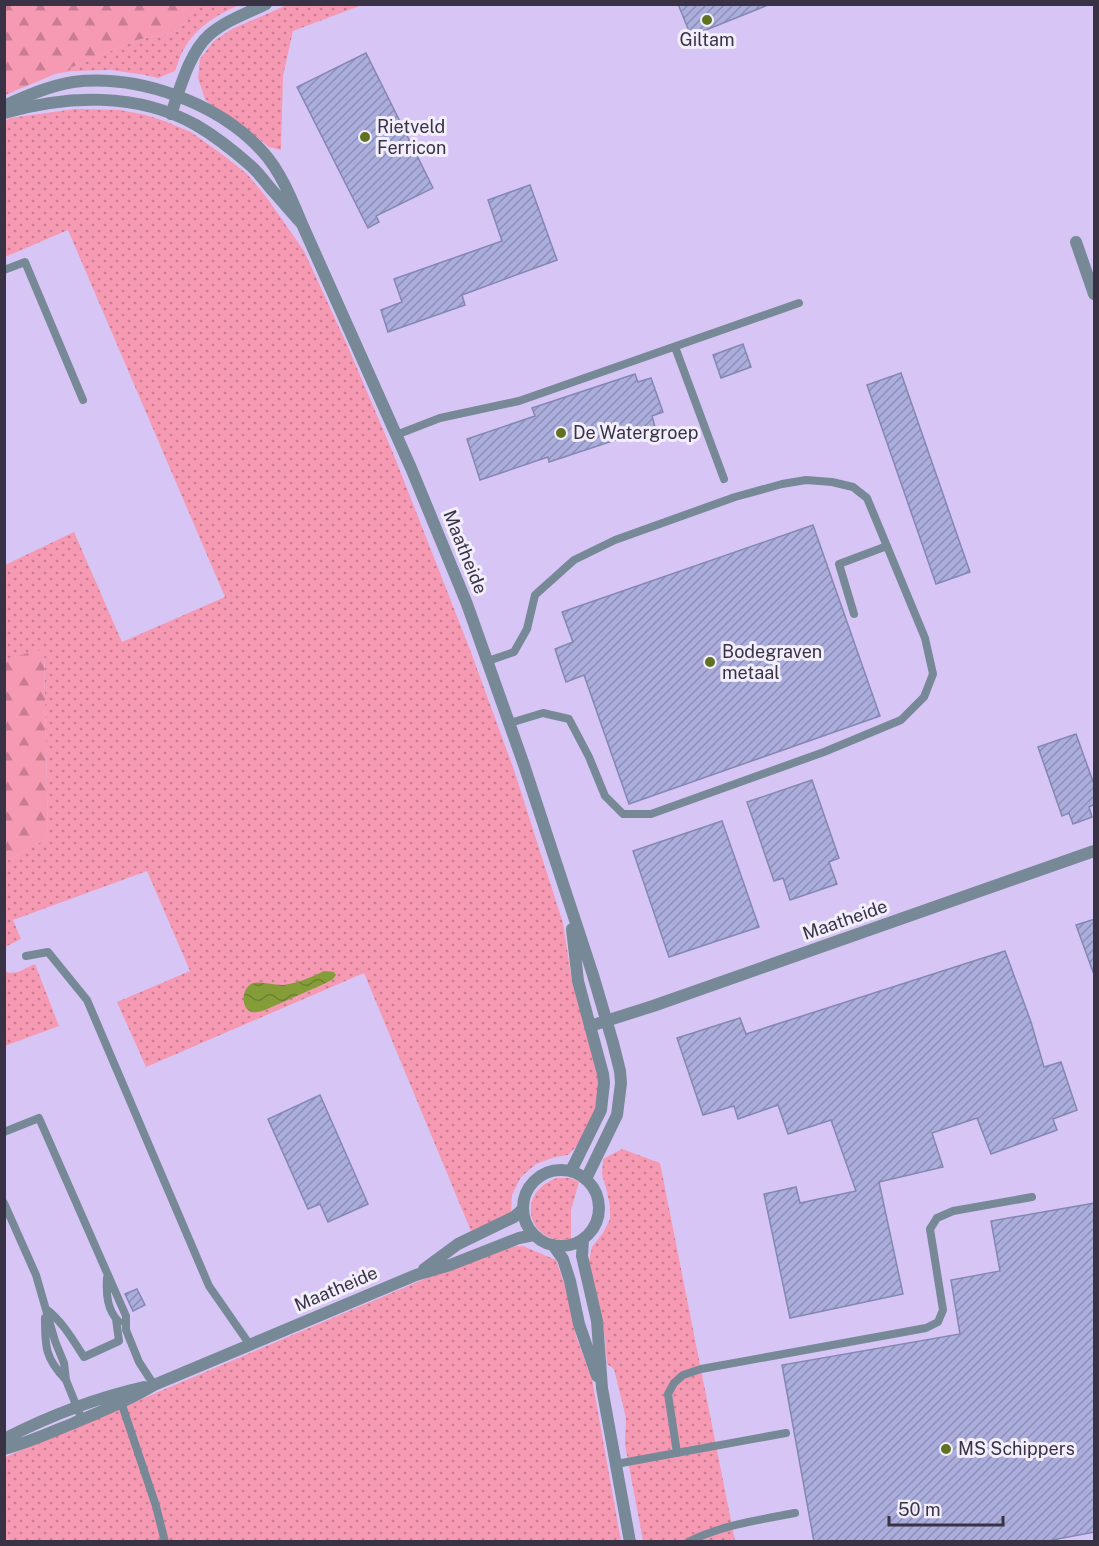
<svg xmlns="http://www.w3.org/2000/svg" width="1099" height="1546" viewBox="0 0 1099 1546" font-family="'Public Sans',sans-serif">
  <defs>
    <pattern id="grass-dots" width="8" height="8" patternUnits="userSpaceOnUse" patternTransform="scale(1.5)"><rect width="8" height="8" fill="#f699b3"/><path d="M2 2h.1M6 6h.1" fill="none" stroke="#c87d93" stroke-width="1.8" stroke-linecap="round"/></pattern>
    <pattern id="forest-firs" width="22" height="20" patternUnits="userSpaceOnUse" patternTransform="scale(1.5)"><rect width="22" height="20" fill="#f699b3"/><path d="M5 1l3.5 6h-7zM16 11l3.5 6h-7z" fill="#c87d93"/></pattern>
    <pattern id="water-waves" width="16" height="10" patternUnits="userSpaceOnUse" patternTransform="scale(1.5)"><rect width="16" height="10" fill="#849d38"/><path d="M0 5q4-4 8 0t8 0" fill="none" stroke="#6d8131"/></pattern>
    <pattern id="building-hatch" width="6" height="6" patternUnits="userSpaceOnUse" patternTransform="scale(1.5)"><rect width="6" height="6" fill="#abaedc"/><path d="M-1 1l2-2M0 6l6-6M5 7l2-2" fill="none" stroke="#8c8eb4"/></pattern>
  </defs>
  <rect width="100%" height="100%" fill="#d7c6f5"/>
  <!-- grass -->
  <path fill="url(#grass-dots)" d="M 201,5 L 239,5 C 217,15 196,27 184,49 C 180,55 178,64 175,71 L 158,78 L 145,75 L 111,70 L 72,71 L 55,74 L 137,40 L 178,31 L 198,6 Z
    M 287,5 L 362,5 L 293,31 L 283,76 L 281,150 L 269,147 L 238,122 L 215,109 L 205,99 L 198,78 L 200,59 L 214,41 L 232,29 Z
    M 75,109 L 120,110 L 146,115 L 167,122 L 191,132 L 223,155 L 247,174 L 267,198 L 304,251 L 348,347 L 393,453 L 469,647 L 514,770 L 563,923 L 572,982 L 600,1079 L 597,1109 L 577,1146 L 568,1155 L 555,1157 L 536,1164 L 521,1177 L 512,1195 L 511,1214 L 471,1231 L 364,973 L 146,1067 L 117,1002 L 190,971 L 147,871 L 13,920 L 21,939 L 5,947 L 5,862 L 48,838 L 44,650 L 5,659 L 5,565 L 74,532 L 122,642 L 225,597 L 68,230 L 5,257 L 5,121 L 10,118 Z
    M 35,964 L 59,1026 L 5,1046 L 5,971 L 9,973 L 18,972 Z
    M 622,1149 L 660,1163 L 735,1541 L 643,1541 L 625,1445 L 626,1418 L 614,1369 L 607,1364 L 605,1338 L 589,1261 L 592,1247 L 603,1233 L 610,1219 L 610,1207 L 607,1192 L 602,1174 L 603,1159 Z
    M 557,1178 L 570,1178 L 579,1182 L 571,1210 L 571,1239 C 529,1247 513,1193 557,1178 Z
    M 523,1246 L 556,1260 L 567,1292 L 576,1336 L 592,1379 L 621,1541 L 5,1542 L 5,1457 L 474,1258 L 505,1247 Z"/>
  <!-- forest -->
  <path fill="url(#forest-firs)" d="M 5,4 L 201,4 L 201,5 L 198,6 L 178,31 L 137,40 L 5,95 Z
    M 44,649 L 48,838 L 5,862 L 5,659 Z"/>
  <!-- water -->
  <path fill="url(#water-waves)" d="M 324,971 L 334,972 L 336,975 L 333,979 L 326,983 L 265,1010 C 261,1011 256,1013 252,1012 C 241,1009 241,990 251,984 C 260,980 274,986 284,985 C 298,983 312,977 324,971 Z"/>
  <!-- building -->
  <path fill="url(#building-hatch)" stroke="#8487b3" stroke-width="1.5" d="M 678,4 L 768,4 L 768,5 L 691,36 Z
    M 366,53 L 433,188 L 376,216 L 379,222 L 368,228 L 297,87 Z
    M 530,185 L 557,260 L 462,295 L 465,305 L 388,332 L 381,310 L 402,302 L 394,279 L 502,241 L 488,200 Z
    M 743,344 L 751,367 L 721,378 L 713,355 Z
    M 901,373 L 970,572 L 936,584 L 867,385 Z
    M 635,374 L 638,382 L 651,378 L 663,412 L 652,416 L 655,427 L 549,462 L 548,457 L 480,480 L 467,439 L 535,416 L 532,408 Z
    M 813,525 L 880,716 L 629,804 L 584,675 L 566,682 L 555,649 L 573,642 L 562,612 Z
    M 1076,734 L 1095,787 L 1095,804 L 1089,807 L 1092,817 L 1073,824 L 1069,813 L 1062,816 L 1038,747 Z
    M 812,780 L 839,858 L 829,862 L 837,884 L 790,900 L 783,878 L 774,881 L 747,802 Z
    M 722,821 L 759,927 L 669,957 L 633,851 Z
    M 1095,919 L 1095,971 L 1093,972 L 1076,925 Z
    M 1005,951 L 1031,1022 L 1044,1067 L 1061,1062 L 1077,1110 L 1053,1119 L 1057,1130 L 991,1154 L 977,1118 L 932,1133 L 943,1167 L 879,1182 L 903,1294 L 790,1318 L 764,1194 L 796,1187 L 800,1203 L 856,1191 L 831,1120 L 788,1134 L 778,1105 L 738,1119 L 734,1106 L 703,1115 L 677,1038 L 740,1018 L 746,1034 Z
    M 320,1095 L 368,1204 L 328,1222 L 320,1204 L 308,1209 L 268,1119 Z
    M 1095,1203 L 1095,1532 L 1042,1542 L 814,1542 L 782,1365 L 960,1334 L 951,1280 L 1000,1271 L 991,1221 Z
    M 137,1289 L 145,1305 L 133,1311 L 125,1294 Z"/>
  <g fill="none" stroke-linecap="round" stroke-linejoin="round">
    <!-- lane -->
    <path stroke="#778997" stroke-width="8" d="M 4,270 L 25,262 L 83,400
      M 675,347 L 724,479
      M 396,435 L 440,418 L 519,401 L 799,303
      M 854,614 L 839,564 L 887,546
      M 488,661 L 514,652 L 527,629 L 535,595 L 574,560 L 615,540 L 735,497 L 782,484 L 806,480 L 832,482 L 853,487 L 867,498 L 925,638 L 933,674 L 924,697 L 901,720 L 824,752 L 651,814 L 623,814 L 605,796 L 589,757 L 569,719 L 543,713 L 510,723
      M 26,956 L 48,952 L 87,1000 L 209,1286 L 250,1345
      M 4,1132 L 39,1118 L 126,1316 L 126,1330 L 139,1362 L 154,1385
      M 4,1203 L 36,1275 L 55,1341 L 64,1363 L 66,1380 L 82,1420
      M 107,1278 C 106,1294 107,1310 119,1322
      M 46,1309 C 62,1321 73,1340 84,1357 L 119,1341 L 116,1319
      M 45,1318 C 45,1347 45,1358 66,1380
      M 120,1399 L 156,1506 L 165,1542
      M 677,1453 L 668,1394 L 674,1383 L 683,1375 L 701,1369 L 926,1328 L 938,1322 L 943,1310 L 930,1229 L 937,1218 L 953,1211 L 1032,1197
      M 616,1464 L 786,1433
      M 688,1542 C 722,1525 759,1520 795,1513"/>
    <!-- street -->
    <path stroke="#778997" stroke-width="12" d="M 4,106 C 26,96 49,86 73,82 C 139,74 219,103 263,152 C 281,172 292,200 302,224 C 292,213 282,201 272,190 C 265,182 259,173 251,166 C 234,151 215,136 196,125 C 137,92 67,95 4,113
      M 171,114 C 180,89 189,53 209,35 C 225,21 247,13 266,4
      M 302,224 L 411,468 L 467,604 L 524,765 L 593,975 L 613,1043 L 620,1071 L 621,1083 L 617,1115 L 586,1179
      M 1076,242 L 1094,294
      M 590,1026 L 653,1006 L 1094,851
      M523 1208a38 38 0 1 1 76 0a38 38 0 1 1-76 0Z
      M 571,1171 L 601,1110 L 604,1083 L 603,1074 L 578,981 L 572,929
      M 583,1239 L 582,1256 L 597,1321 L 602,1388 L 630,1542
      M 553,1245 L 563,1259 L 570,1281 L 579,1324 L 597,1376
      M 424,1269 L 458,1244 L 514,1217 L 523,1209
      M 4,1439 C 49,1416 95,1398 144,1387
      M 4,1449 C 28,1443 51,1432 74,1423 C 102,1411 128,1401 154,1385 L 416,1275 L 450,1265 L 519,1238 L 534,1235"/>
  </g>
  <!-- markers -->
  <g fill="#5f7221" stroke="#f3eefc" stroke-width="2">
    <circle cx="707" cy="20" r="6"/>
    <circle cx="365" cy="137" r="6"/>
    <circle cx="561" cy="433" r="6"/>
    <circle cx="710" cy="662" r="6"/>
    <circle cx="946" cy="1449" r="6"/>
  </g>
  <g text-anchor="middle" stroke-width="6" stroke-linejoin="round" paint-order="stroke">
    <!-- poi labels -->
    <g font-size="18" fill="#393244" stroke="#f3eefc" text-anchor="start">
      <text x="707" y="46" text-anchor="middle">Giltam</text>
      <text x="377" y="133">Rietveld<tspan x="377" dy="21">Ferricon</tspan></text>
      <text x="573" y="439">De Watergroep</text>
      <text x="722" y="658">Bodegraven<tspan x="722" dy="21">metaal</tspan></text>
      <text x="958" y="1455">MS Schippers</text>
    </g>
    <!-- street labels -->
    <g font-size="18" fill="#393244" stroke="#f3eefc">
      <text transform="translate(465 552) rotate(68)" y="6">Maatheide</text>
      <text transform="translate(845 920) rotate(-19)" y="6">Maatheide</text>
      <text transform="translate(336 1289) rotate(-23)" y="6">Maatheide</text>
    </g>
  </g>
  <!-- border -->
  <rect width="1099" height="1546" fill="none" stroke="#393244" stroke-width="12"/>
  <!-- scale -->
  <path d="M889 1516v9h114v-9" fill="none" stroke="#393244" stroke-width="3"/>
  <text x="898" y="1516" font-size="18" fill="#393244" stroke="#f3eefc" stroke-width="4.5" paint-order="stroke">50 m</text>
</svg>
